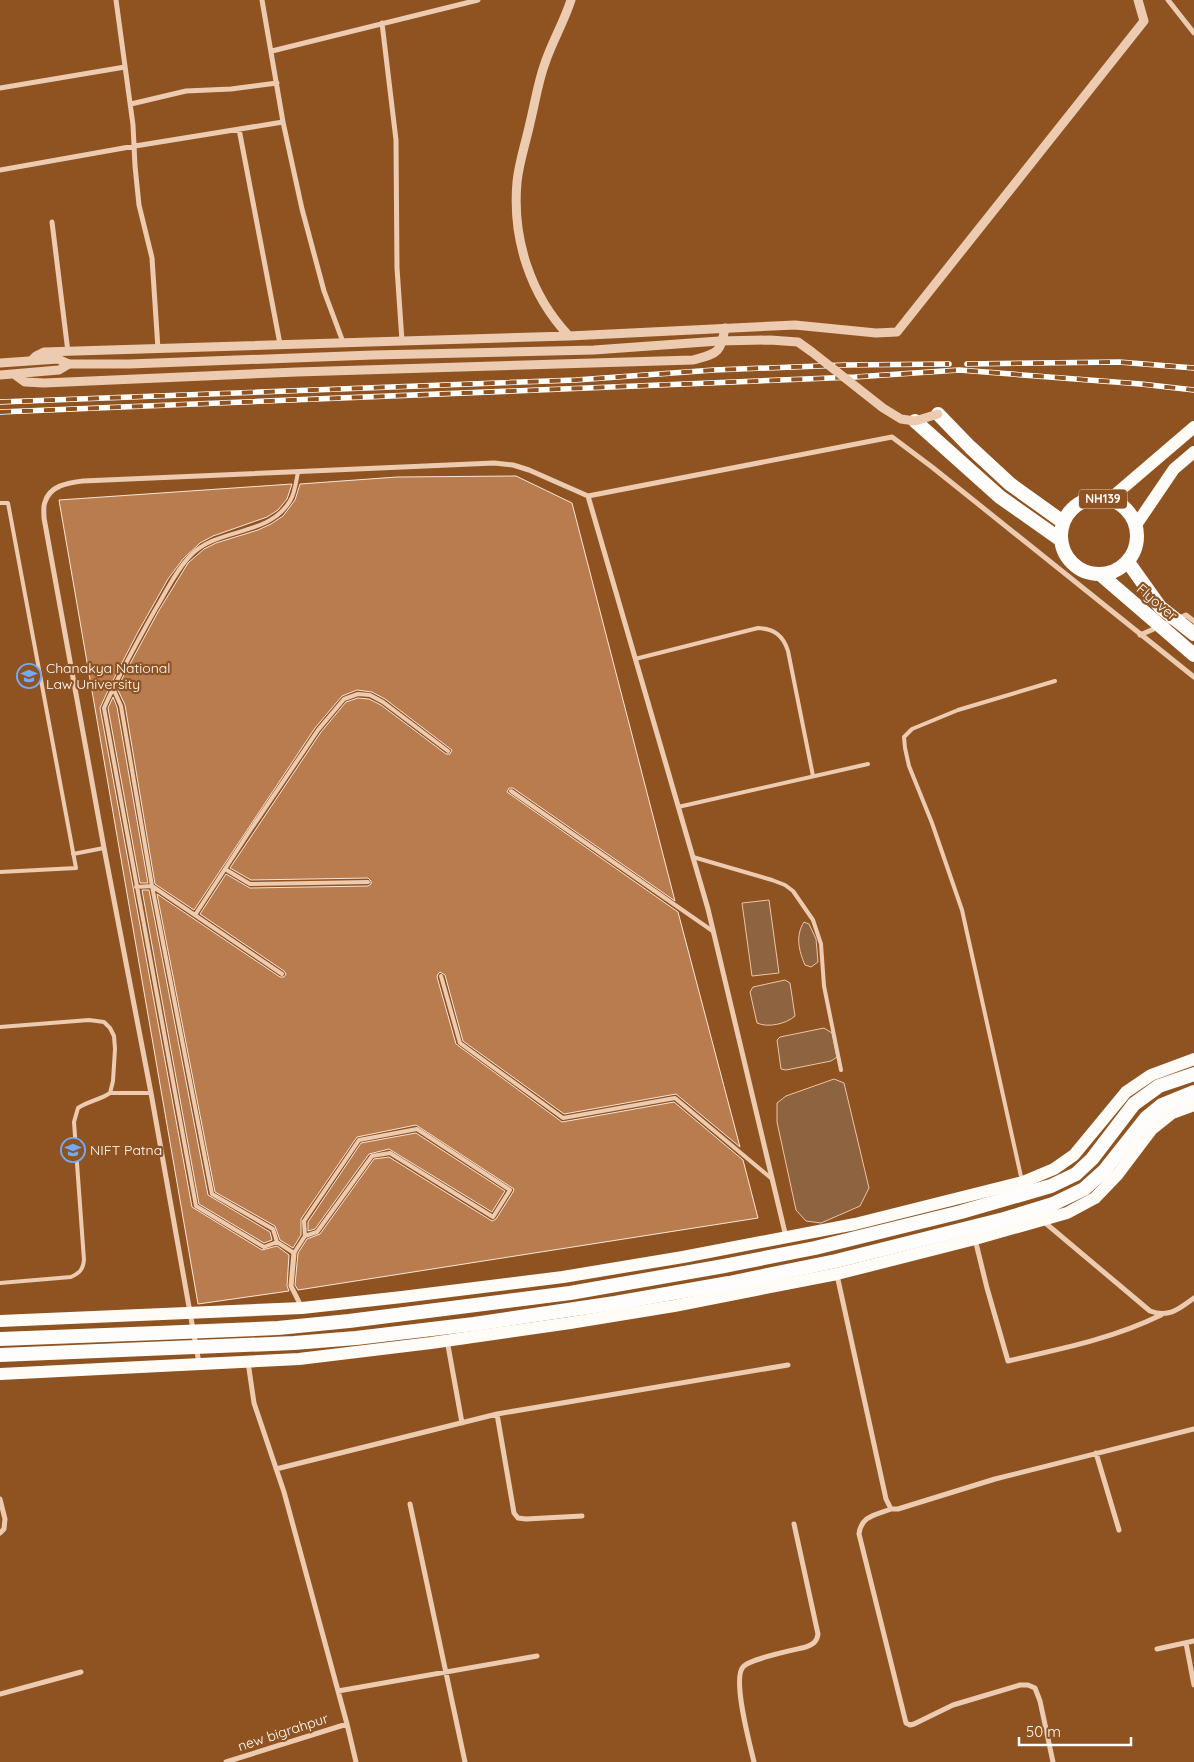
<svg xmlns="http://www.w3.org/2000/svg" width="1194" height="1762" viewBox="0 0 1194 1762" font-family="Quicksand,sans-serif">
  <rect width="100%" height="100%" fill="#8f5321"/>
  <!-- water -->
  <path fill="#8e633f" stroke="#edc4a5" d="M 769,900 L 779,973 L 752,976 L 742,903 Z
    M 804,922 L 809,924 L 816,939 L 818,962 L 811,967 L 805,965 C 799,951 795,936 804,922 Z
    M 785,980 L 790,983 L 795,1016 C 786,1024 768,1028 757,1023 L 750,992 L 753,987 Z
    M 824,1028 L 832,1033 L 837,1057 L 831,1061 L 786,1070 L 781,1069 L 777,1040 L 780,1037 Z
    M 834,1079 L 844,1083 L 869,1188 L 860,1206 L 821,1223 L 806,1221 L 796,1210 L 777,1122 L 777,1103 L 786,1096 Z"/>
  <!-- building -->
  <path fill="#b87c4e" stroke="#f9e5d7" d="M 516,476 L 572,503 L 675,901 L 513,788 L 509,788 L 507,792 L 678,912 L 740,1147 L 676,1094 L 564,1114 L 463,1041 L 445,975 L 440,972 L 438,974 L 437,977 L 456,1044 L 562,1122 L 674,1102 L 743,1160 L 758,1218 L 298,1290 L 295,1285 L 298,1253 L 307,1239 L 320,1234 L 374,1159 L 389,1157 L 492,1221 L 496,1219 L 513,1192 L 514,1189 L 416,1125 L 357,1137 L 301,1219 L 301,1235 L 293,1248 L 280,1240 L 275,1226 L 215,1192 L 157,894 L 280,977 L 284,977 L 286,974 L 284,971 L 200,914 L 226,874 L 250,888 L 368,886 L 371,884 L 371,881 L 368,878 L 251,880 L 230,868 L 321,732 L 346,702 L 358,698 L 369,699 L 381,705 L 446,754 L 450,754 L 452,750 L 385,699 L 372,692 L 357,690 L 342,696 L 315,728 L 194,910 L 155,884 L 125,705 L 117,688 L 158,612 L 188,563 L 204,549 L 216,543 L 258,530 L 271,524 L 283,516 L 295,500 L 300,484 L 397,477 Z
    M 292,484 L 287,499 L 278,510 L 267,517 L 213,536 L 200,543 L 183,559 L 168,579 L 138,632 L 110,686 L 100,708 L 192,1207 L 262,1250 L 277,1246 L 289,1255 L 287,1286 L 289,1291 L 198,1304 L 59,500 Z
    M 113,697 L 117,707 L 148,883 L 140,883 L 108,708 Z
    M 142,890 L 149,890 L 208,1195 L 270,1232 L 272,1240 L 264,1243 L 199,1204 Z
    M 416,1133 L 505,1191 L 492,1212 L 389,1149 L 369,1154 L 315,1229 L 308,1231 L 308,1222 L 361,1143 Z"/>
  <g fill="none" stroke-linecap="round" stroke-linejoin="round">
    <!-- service -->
    <path stroke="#eccbb1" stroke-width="4" d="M 0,503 L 8,503 L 76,868 L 0,872
      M 635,659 L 758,628 C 774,629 783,635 788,651 L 813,776
      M 113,688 L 121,706 L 152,886 L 212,1194 L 273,1229 L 277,1242 L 294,1253 L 305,1236 L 304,1221 L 359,1140 L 417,1129 L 510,1190 L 493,1217 L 390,1153 L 372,1156 L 317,1232 L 305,1236
      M 511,791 L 714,932
      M 678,807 L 868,764
      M 73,854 L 104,848
      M 693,857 L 772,880 L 785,885 L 793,891 L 813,920 L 821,944 L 824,986 L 841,1070
      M 225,869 L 250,884 L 368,882
      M 136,887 L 152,886 L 282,974
      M 195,915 L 251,829 L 318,730 L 344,699 L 358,694 L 370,695 L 383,702 L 448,751
      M 441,976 L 460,1043 L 563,1118 L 675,1098 L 772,1179
      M 0,1027 L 89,1020 L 104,1022 L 110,1028 L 114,1036 L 115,1049 L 113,1081 L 110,1093 C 100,1100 88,1101 78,1108 L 74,1122 L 84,1260 C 83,1269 80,1273 71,1277 L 0,1283
      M 110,1093 L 151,1093
      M 1022,1181 L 962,910 L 932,823 L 909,766 L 905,748 L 904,737 L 912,729 L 958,710 L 1055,681
      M 277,1242 L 264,1247 L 196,1206 L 104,708 C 119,674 137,642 155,610 C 166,592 176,570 191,555 C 218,527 268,537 290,501 C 295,493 296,482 298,472"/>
    <!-- minor -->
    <path stroke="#eccbb1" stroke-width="5" d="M 116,0 L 133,125 L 135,166 L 139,205 L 152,258 L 158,349
      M 262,0 L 283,122 L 302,209 L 324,291 L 343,342
      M 1168,0 L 1194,33
      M 382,23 L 396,140 L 397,268 L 402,341
      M 272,51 L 478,0
      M 0,88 L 125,67
      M 131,104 L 186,91 L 231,89 L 277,83
      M 239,129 L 280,344
      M 0,170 L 135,146 L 283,122
      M 52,222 L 68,352
      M 588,496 L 708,909 L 786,1237
      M 1140,635 L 1186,615 L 1194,621
      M 1043,1221 L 1150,1311 C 1169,1318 1179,1309 1194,1298
      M 975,1239 L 987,1288 L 1008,1361 C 1060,1349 1112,1339 1161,1315
      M 294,1253 L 291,1286 L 302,1308
      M 837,1275 L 886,1499 L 891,1509 L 898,1509 L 995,1479 L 1194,1429
      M 447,1340 L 462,1423
      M 248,1362 L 254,1403 L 284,1492 L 347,1724 L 356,1762
      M 199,1363 L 151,1093 L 104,848 L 44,518 C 44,513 43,506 45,502 C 50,485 68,483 83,481 L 494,463 L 513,465 L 529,470 L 588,496 L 892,437 L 932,467 L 1194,677
      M 1096,1453 L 1119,1530
      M 276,1469 L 497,1414
      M 0,1499 L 5,1519 L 4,1529 L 0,1533
      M 410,1504 L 465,1762
      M 891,1509 C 875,1515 861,1516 859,1534 L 906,1723 L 910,1725 L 914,1724 L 953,1705 L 1020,1685 L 1028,1685 L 1035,1688 L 1040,1701 L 1053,1762
      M 582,1516 L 526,1519 L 518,1518 L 514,1513 L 497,1414 L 788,1365
      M 1186,1643 L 1194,1685
      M 1157,1649 L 1194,1641
      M 338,1691 L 537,1656
      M 0,1694 L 81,1672
      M 226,1762 L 347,1724
      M 754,1762 C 750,1745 732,1679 743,1667 C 749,1659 794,1650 806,1647 C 813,1644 817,1642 818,1634 L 794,1524"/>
    <!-- tertiary -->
    <path stroke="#eccbb1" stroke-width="9" d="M 569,336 C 530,295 512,238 517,182 C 519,162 526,142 530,123 C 535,103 538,82 545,63 C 552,42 564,22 571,0
      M 32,360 L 36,356 L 44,352 L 569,336 L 795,325 L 876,333 L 897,332 L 1144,21 L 1138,0
      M 0,363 L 58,359 L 69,364
      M 14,374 L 25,382 L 44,383 L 297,372 L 693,360 C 718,353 720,354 725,328
      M 0,375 L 59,370 L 69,364"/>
    <!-- primary -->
    <path stroke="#fffbf7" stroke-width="12" d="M 1110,499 L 1194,427
      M 1136,525 L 1174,469 L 1194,452
      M 0,1321 L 302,1308 L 402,1297 L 563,1277 L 683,1257 L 855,1224 L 1023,1182 L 1054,1169 L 1074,1155 L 1126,1092 L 1151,1075 L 1194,1059
      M 0,1374 L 299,1359 L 431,1343 L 570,1323 L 674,1306 L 837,1274 L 975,1239 L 1067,1213 L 1095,1198 L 1118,1174 L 1152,1129 L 1172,1113 L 1194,1105"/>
    <!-- trunk -->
    <path stroke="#fffdfb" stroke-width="14" d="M 938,414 L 970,447 L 1010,484 L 1063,522
      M 915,421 L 1000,497 L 1061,540
      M1061 536a38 38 0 1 1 76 0a38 38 0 1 1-76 0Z
      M 0,1339 L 158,1333"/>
    <defs>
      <path id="rail" d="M 967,364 L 1119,362 L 1194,368
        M 0,402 L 576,380 L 714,370 L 845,365 L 949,364
        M 0,412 L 855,377 L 959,370 L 1141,384 L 1194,390"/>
    </defs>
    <!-- rail casing -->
    <use href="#rail" stroke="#fff" stroke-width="5.5"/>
    <!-- rail -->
    <use href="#rail" stroke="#8f5321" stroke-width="4" stroke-dasharray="11" stroke-linecap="butt"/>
    <!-- tertiary-bridge -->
    <path stroke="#eccbb1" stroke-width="9" d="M 69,364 L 129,364 L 373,355 L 594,350 L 719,341 L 770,340 L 798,342 L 812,352 L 883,408 L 901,419 L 915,421 L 938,414"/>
    <!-- trunk-bridge -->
    <path stroke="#fffdfb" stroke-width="14" d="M 1128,562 L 1160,607 L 1194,634
      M 1100,574 L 1194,655
      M 158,1333 L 278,1328 L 349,1321 L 570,1293 L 724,1266 L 815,1248 L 961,1212 L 1051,1186 L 1076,1174 L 1092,1159 L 1134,1104 L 1159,1086 L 1194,1074
      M 0,1355 L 294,1343 L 356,1338 L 474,1324 L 615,1303 L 729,1283 L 836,1261 L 1004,1219 L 1053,1204 L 1084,1189 L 1104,1171 L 1146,1118 L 1162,1105 L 1194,1092"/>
  </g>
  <!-- icons -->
  <defs>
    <symbol id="university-ring" viewBox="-11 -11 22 22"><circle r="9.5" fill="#8f5321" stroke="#73a9f9" stroke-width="1.5"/><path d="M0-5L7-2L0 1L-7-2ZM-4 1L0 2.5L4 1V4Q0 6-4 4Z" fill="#73a9f9"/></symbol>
  </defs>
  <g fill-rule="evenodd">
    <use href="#university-ring" x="15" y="662" width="28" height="28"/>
    <use href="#university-ring" x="59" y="1136" width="28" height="28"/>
  </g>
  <g text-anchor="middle" stroke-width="4.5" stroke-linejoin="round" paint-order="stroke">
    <!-- shield labels -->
    <rect fill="#8f5321" stroke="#ddcbbc" stroke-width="1" x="1079" y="489.5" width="48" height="19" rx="4"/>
    <g font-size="12" font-weight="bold" fill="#fff">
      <text x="1103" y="503">NH139</text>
    </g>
    <!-- street labels -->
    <g font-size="14" fill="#fff" stroke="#8f5321">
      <text transform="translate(1157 602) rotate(40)" y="5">Flyover</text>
      <text transform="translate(283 1732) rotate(-18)" y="5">new bigrahpur</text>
    </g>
    <!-- poi labels -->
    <g font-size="14" fill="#fff" stroke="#8f5321" text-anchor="start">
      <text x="46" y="673">Chanakya National<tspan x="46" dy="16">Law University</tspan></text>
      <text x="90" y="1155">NIFT Patna</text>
    </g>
  </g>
  <!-- scale -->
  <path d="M1019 1737v8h112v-8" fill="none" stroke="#ffffff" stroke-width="2.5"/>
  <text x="1026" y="1737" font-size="15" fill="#ffffff" stroke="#8f5321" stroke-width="4" paint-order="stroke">50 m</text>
</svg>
